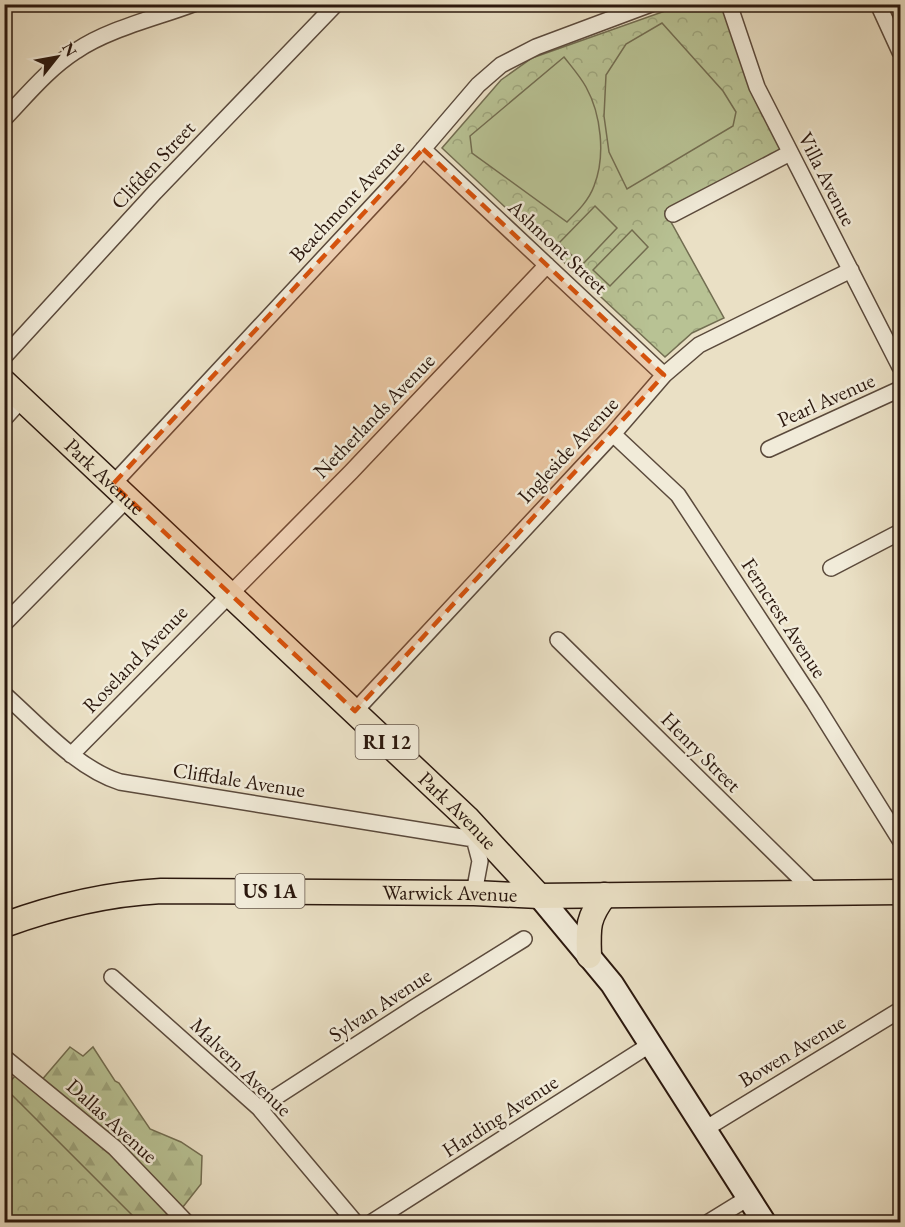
<svg xmlns="http://www.w3.org/2000/svg" width="905" height="1227" viewBox="0 0 905 1227" font-family="'EB Garamond',serif">
  <defs>
    <pattern id="forest-firs" width="22" height="20" patternUnits="userSpaceOnUse" patternTransform="scale(1.5)"><rect width="22" height="20" fill="#b8c294"/><path d="M5 1l3.5 6h-7zM16 11l3.5 6h-7z" fill="#9ea67e"/></pattern>
    <pattern id="park-crowns" width="20" height="18" patternUnits="userSpaceOnUse" patternTransform="scale(1.5)"><rect width="20" height="18" fill="#b8c294"/><path d="M2 6a3 3 0 1 1 6 0M12 15a3 3 0 1 1 6 0" fill="none" stroke="#9ea67e"/></pattern>
  </defs>
  <rect width="100%" height="100%" fill="#eae0c5"/>
  <filter id="stains"><feTurbulence type="fractalNoise" baseFrequency=".00333" numOctaves="4"/><feColorMatrix values="0 0 0 0 .2 0 0 0 0 .09 0 0 0 0 .02 0 0 0 .5 -.17"/></filter>
  <radialGradient id="worn" r=".72"><stop offset=".6" stop-color="#630" stop-opacity="0"/><stop offset="1" stop-color="#630" stop-opacity=".3"/></radialGradient>
  <!-- forest -->
  <path fill="url(#forest-firs)" stroke="#726d51" stroke-width="1.5" d="M 70,1047 L 83,1056 L 93,1047 L 115,1081 L 119,1083 L 150,1129 L 181,1142 L 202,1156 L 201,1184 L 179,1212 L 189,1222 L 5,1222 L 5,1088 L 19,1071 L 40,1082 Z"/>
  <!-- park -->
  <path fill="url(#park-crowns)" stroke="#726d51" stroke-width="1.5" d="M 723,4 L 783,150 L 665,211 L 724,318 L 692,333 L 665,357 L 442,148 L 501,80 L 532,58 L 682,5 Z
    M 12,1095 L 139,1222 L 5,1222 L 5,1101 Z"/>
  <!-- garden -->
  <path fill="#b8c294" stroke="#726d51" stroke-width="1.5" d="M 662,23 L 723,91 L 736,112 L 733,126 L 627,189 L 609,152 L 604,116 L 606,75 L 626,44 Z
    M 564,57 C 571,66 580,76 586,87 C 601,114 606,156 594,186 C 589,200 578,211 567,222 L 472,153 L 470,136 Z
    M 595,206 L 617,228 L 582,265 L 559,243 Z
    M 632,230 L 648,247 L 610,286 L 593,270 Z"/>
  <g fill="none" stroke-linecap="round" stroke-linejoin="round">
    <defs>
      <path id="street" d="M 729,4 L 757,87 L 900,367
        M 878,4 L 900,52
        M 4,119 C 27,95 48,69 76,51 C 108,29 156,18 193,4
        M 423,149 L 664,375
        M 673,214 L 790,153
        M 4,357 L 155,192 L 336,4
        M 4,419 L 22,399
        M 613,434 L 678,495 L 814,702 L 900,840
        M 769,449 L 900,389
        M 113,484 L 400,176 L 478,85 L 501,65 L 536,47 L 651,4
        M 831,568 L 900,532
        M 4,624 L 128,498
        M 558,640 L 815,893
        M 4,694 C 38,724 76,768 120,782 L 474,839
        M 355,711 L 613,434 L 664,375 L 699,345 L 851,270
        M 71,755 L 351,472 L 547,265
        M 472,831 L 480,861 L 474,893
        M 112,977 L 259,1108 L 355,1222
        M 4,1057 L 115,1148 L 186,1222
        M 259,1108 L 415,1007 L 524,939
        M 705,1129 L 900,1010
        M 372,1222 L 651,1044
        M 709,1222 L 748,1198"/>
      <path id="secondary" d="M 539,896 L 612,984 L 764,1222"/>
      <g id="primary">
        <path id="s1" d="M 4,382 L 467,818 L 539,896"/>
        <path id="s2" d="M 4,925 C 56,906 106,894 161,891 L 474,893 L 539,896 L 900,892"/>
        <path d="M 589,956 C 588,928 587,918 605,895"/>
      </g>
    </defs>
    <!-- street casing -->
    <use href="#street" stroke="#5b4a3c" stroke-width="18"/>
    <!-- secondary casing -->
    <use href="#secondary" stroke="#2b180e" stroke-width="26"/>
    <!-- primary casing -->
    <use href="#primary" stroke="#2b180e" stroke-width="27"/>
    <!-- street -->
    <use href="#street" stroke="#f1ebd9" stroke-width="15"/>
    <!-- secondary -->
    <use href="#secondary" stroke="#f1ebd9" stroke-width="22"/>
    <!-- primary -->
    <use href="#primary" stroke="#eae0c5" stroke-width="24"/>
  </g>
  <!-- marked area -->
  <path fill="#d5520c" fill-opacity="0.2" stroke="#d5520c" stroke-width="4.5" stroke-dasharray="12 8" stroke-linejoin="round" d="M 423,149 L 664,375 L 355,711 L 113,484 Z"/>
  <g text-anchor="middle" stroke-width="5" stroke-linejoin="round" paint-order="stroke">
    <!-- shield labels -->
    <g fill="#f1ebd9" stroke="#66574b" stroke-width="1.5">
      <rect x="355.5" y="725" width="63" height="34" rx="4.5"/>
      <rect x="235.5" y="874" width="69" height="34" rx="4.5"/>
    </g>
    <g font-size="20" font-weight="bold" fill="#2b180e">
      <text x="387" y="749">RI 12</text>
      <text x="270" y="898">US 1A</text>
    </g>
    <!-- street labels -->
    <g font-size="21" fill="#2b180e" stroke="#f1ebd9">
      <text transform="translate(153 165) rotate(-47)" y="7">Clifden Street</text>
      <text transform="translate(827 179) rotate(63)" y="7">Villa Avenue</text>
      <text transform="translate(347 201) rotate(-47)" y="7">Beachmont Avenue</text>
      <text transform="translate(558 247) rotate(43)" y="7">Ashmont Street</text>
      <text transform="translate(826 400) rotate(-24)" y="7">Pearl Avenue</text>
      <text transform="translate(374 416) rotate(-46)" y="7">Netherlands Avenue</text>
      <text transform="translate(568 450) rotate(-47)" y="7">Ingleside Avenue</text>
      <text dy="7" stroke="none"><textPath href="#s1" startOffset="138">Park Avenue</textPath></text>
      <text transform="translate(784 618) rotate(57)" y="7">Ferncrest Avenue</text>
      <text transform="translate(135 659) rotate(-46)" y="7">Roseland Avenue</text>
      <text transform="translate(701 752) rotate(45)" y="7">Henry Street</text>
      <text transform="translate(239 780) rotate(9)" y="7">Cliffdale Avenue</text>
      <text dy="7" stroke="none"><textPath href="#s1" startOffset="624">Park Avenue</textPath></text>
      <text dy="7" stroke="none"><textPath href="#s2" startOffset="450">Warwick Avenue</textPath></text>
      <text transform="translate(380 1005) rotate(-33)" y="7">Sylvan Avenue</text>
      <text transform="translate(792 1051) rotate(-31)" y="7">Bowen Avenue</text>
      <text transform="translate(241 1067) rotate(44)" y="7">Malvern Avenue</text>
      <text transform="translate(500 1116) rotate(-33)" y="7">Harding Avenue</text>
      <text transform="translate(112 1121) rotate(42)" y="7">Dallas Avenue</text>
    </g>
  </g>
  <!-- margin -->
  <rect width="905" height="1227" fill="none" stroke="#eae0c5" stroke-width="24"/>
  <rect x="6" y="6" width="893" height="1215" fill="none" stroke="#2b180e" stroke-width="3"/>
  <rect x="12" y="12" width="881" height="1203" fill="none" stroke="#2b180e" stroke-width="1.5"/>
  <!-- north arrow -->
  <g transform="translate(57 57) rotate(59)" stroke="#f1ebd9" stroke-width="4.5" paint-order="stroke">
  <path d="M0-4.5L10 22L0 15L-10 22Z" fill="#2b180e"/>
  <text y="-9" font-size="16" font-weight="bold" text-anchor="middle" fill="#2b180e">N</text>
  </g>
  <rect width="100%" height="100%" filter="url(#stains)"/>
  <rect width="100%" height="100%" fill="url(#worn)"/>
</svg>
